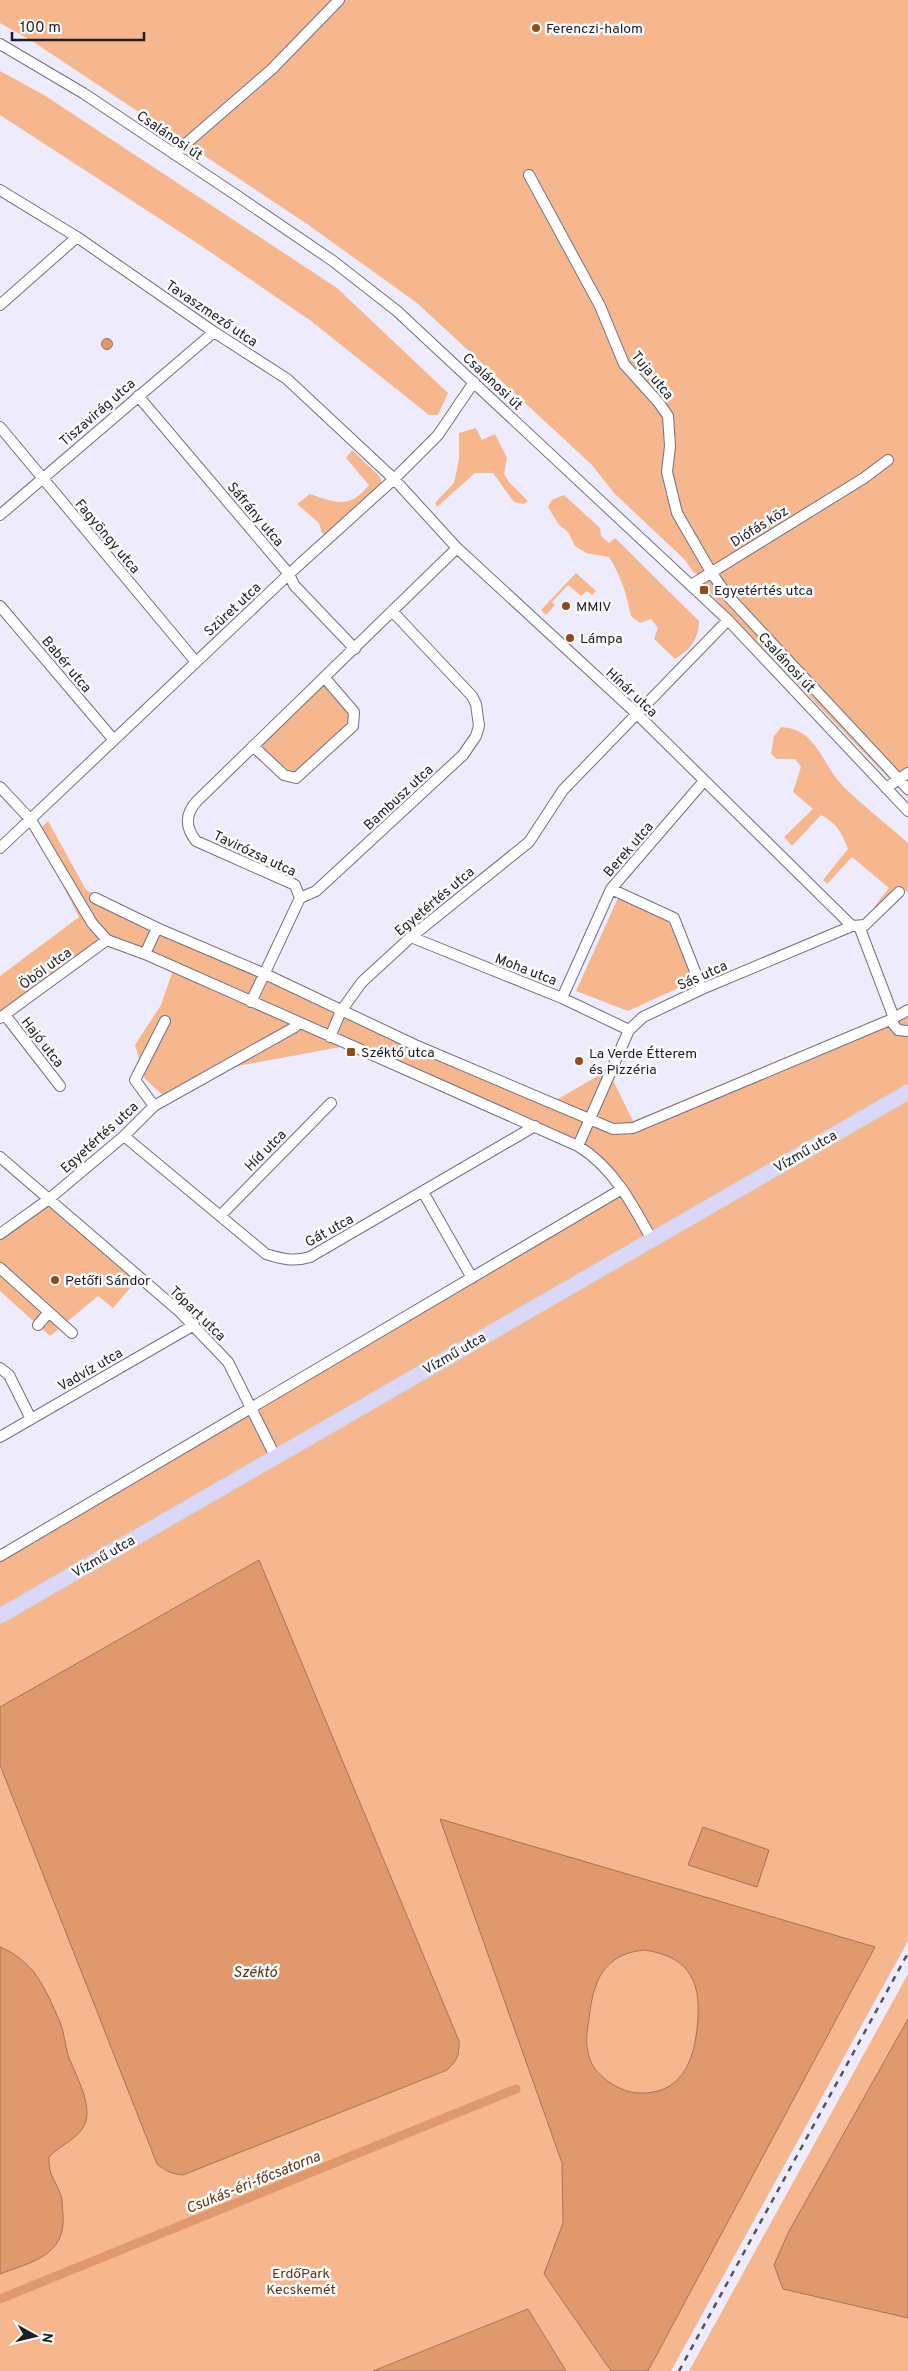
<svg xmlns="http://www.w3.org/2000/svg" width="908" height="2371" viewBox="0 0 908 2371" font-family="Overpass,sans-serif">
  <rect width="100%" height="100%" fill="#eeecfc"/>
  <!-- green -->
  <path fill="#f6b78f" d="M 0,0 L 908,0 L 908,798 L 716,600 L 696,573 L 694,573 L 685,560 L 614,493 L 592,465 L 417,303 L 307,224 L 32,41 L 0,23 Z
    M 0,71 L 44,95 L 337,288 L 448,393 L 438,415 L 429,415 L 311,321 L 203,247 L 0,115 Z
    M 476,428 L 482,440 L 495,434 L 507,458 L 504,474 L 509,482 L 528,501 L 524,504 L 514,502 L 493,473 L 475,473 L 437,507 L 435,503 L 454,483 L 459,459 L 459,433 Z
    M 352,450 L 380,477 L 382,484 L 328,535 L 322,533 L 319,523 L 297,504 L 310,494 C 336,503 350,509 369,485 L 346,458 Z
    M 564,495 L 600,528 L 601,536 L 609,543 L 615,538 L 699,621 C 699,639 690,650 675,659 L 654,639 L 658,628 L 651,619 L 640,623 L 631,616 C 627,595 620,574 609,557 L 586,553 L 575,546 L 568,532 L 559,525 L 548,507 L 552,500 Z
    M 576,573 L 596,591 L 592,595 L 587,591 L 581,596 L 568,585 L 552,602 L 555,605 L 546,615 L 541,610 Z
    M 326,685 L 350,712 L 350,722 L 297,773 L 286,769 L 262,747 L 265,741 L 317,690 Z
    M 781,727 C 792,728 798,730 806,736 C 822,750 828,771 843,786 C 863,806 887,824 908,843 L 908,892 L 900,888 L 877,911 L 874,907 L 889,888 L 852,857 L 827,884 L 823,880 L 848,849 C 842,832 836,823 821,815 L 792,846 L 784,837 L 813,809 L 793,792 L 801,767 L 795,759 L 777,759 L 771,754 L 774,736 Z
    M 48,821 L 86,890 L 553,1102 L 608,1070 L 633,1121 L 908,1006 L 908,1941 L 671,2371 L 648,2371 L 874,1948 L 441,1820 L 562,2163 L 563,2223 L 544,2274 L 611,2371 L 566,2371 L 528,2309 L 373,2371 L 0,2371 L 0,1765 L 157,2164 L 164,2170 L 183,2174 L 447,2070 L 460,2051 L 459,2041 L 259,1560 L 0,1707 L 0,1555 L 217,1434 L 622,1194 L 598,1165 L 579,1150 L 346,1046 L 232,1067 L 167,1099 L 145,1079 L 135,1045 L 161,1005 L 173,970 L 107,946 L 0,1023 L 0,976 L 79,917 L 36,833 Z
    M 618,898 L 669,922 L 694,981 L 628,1011 L 576,991 Z
    M 48,1205 L 137,1280 L 113,1308 L 98,1296 L 50,1336 L 0,1291 L 0,1240 Z
    M 644,1950 C 693,1957 702,1985 697,2029 C 693,2065 679,2095 638,2093 C 619,2092 593,2075 589,2056 C 586,2043 587,2031 589,2018 C 593,1982 603,1954 644,1950 Z
    M 908,1974 L 908,2019 L 788,2233 L 783,2289 L 908,2318 L 908,2371 L 689,2371 Z"/>
  <!-- water -->
  <path fill="#df996c" stroke="#a57457" fill-rule="evenodd" d="M101.5 344a5.5 5.5 0 1 1 11 0a5.5 5.5 0 1 1-11 0Z
    M 259,1560 L 459,2041 C 460,2054 457,2061 447,2070 L 183,2175 C 172,2174 165,2171 157,2164 L 0,1765 L 0,1707 Z
    M 440,1819 L 875,1947 L 648,2371 L 611,2371 L 544,2274 L 563,2223 L 562,2163 ZM 644,1950 C 693,1957 702,1985 697,2029 C 693,2065 679,2095 638,2093 C 619,2092 593,2075 589,2056 C 585,2043 587,2031 589,2019 C 593,1982 603,1954 644,1950 Z
    M 703,1827 L 769,1850 L 757,1887 L 688,1865 Z
    M 0,1947 C 13,1952 24,1961 33,1971 C 44,1985 53,2006 60,2022 C 64,2032 65,2044 68,2055 C 75,2074 91,2101 86,2121 C 81,2138 61,2144 49,2157 C 48,2176 56,2180 61,2196 C 63,2201 62,2209 63,2215 C 66,2256 31,2262 0,2274 Z
    M 908,2019 L 908,2318 L 783,2289 L 774,2265 L 788,2233 Z
    M 528,2309 L 566,2371 L 373,2371 Z"/>
  <g fill="none" stroke-linecap="round" stroke-linejoin="round">
    <!-- canal -->
    <path stroke="#df996c" stroke-width="9" d="M 0,2299 L 516,2089"/>
    <defs>
      <path id="minor" d="M 0,44 L 83,93 L 236,195 L 333,261 L 397,311 L 728,620 L 908,811
        M 174,154 L 272,69 L 339,0
        M 529,175 L 600,306 L 624,364 L 659,403 L 668,416 L 670,446 L 667,472 L 677,513 L 711,572 L 727,595 L 908,789
        M 0,190 L 77,237 L 214,332 L 287,379 L 394,479 L 457,548 L 636,713 L 852,926
        M 0,305 L 77,237
        M 138,396 L 289,574 L 294,585 L 355,649
        M 0,427 L 196,662
        M 0,515 L 214,332
        M 691,585 L 864,478 L 888,460
        M 0,606 L 113,739
        M 253,746 L 284,775 L 296,778 L 353,726 L 354,712 L 324,677
        M 0,787 L 31,820 L 92,923 L 107,940 L 145,954 L 578,1146 C 613,1167 633,1205 652,1240
        M 886,788 L 908,773
        M 0,848 L 289,574 L 394,479 L 438,435 L 474,382
        M 611,889 L 674,918 L 702,989
        M 95,898 L 157,928 L 265,974 L 415,1045 L 613,1129 L 633,1128 L 890,1020 L 908,1010
        M 300,898 L 295,885 L 196,841 C 185,827 185,814 197,801 L 457,548
        M 859,926 L 894,1018
        M 411,937 L 562,998 L 629,1030
        M 145,954 L 157,928
        M 562,998 L 611,889 L 704,781
        M 251,1002 L 300,898 L 316,891 L 463,755 L 476,736 L 479,726 L 476,704 L 472,696 L 392,611
        M 5,1015 L 60,1086
        M 0,1018 L 107,940
        M 890,1020 L 898,1030 L 908,1031
        M 330,1037 L 341,1011 L 362,982 L 411,937 L 529,842 L 563,790 L 728,620
        M 154,1106 L 135,1080 L 165,1021
        M 124,1136 L 266,1254 C 282,1259 294,1262 310,1257 L 535,1126
        M 578,1146 L 629,1030 L 643,1017 L 702,989 L 852,926 L 865,925 L 899,892
        M 0,1157 L 180,1312 L 228,1362 L 275,1456
        M 423,1192 L 472,1278
        M 220,1216 L 331,1103
        M 0,1234 L 49,1199 L 124,1136 L 154,1106 L 295,1027 L 298,1022
        M 0,1268 L 72,1333
        M 38,1325 L 49,1312
        M 0,1368 L 9,1375 L 31,1419
        M 0,1437 L 194,1325
        M 0,1556 L 622,1189"/>
      <path id="major" d="M 0,1616 L 908,1092"/>
    </defs>
    <!-- minor casing -->
    <use href="#minor" stroke="#727086" stroke-width="12"/>
    <!-- major casing -->
    <use href="#major" stroke="#d2d2d4" stroke-width="16"/>
    <!-- minor -->
    <use href="#minor" stroke="#fff" stroke-width="10"/>
    <!-- major -->
    <use href="#major" stroke="#dbd7f7" stroke-width="14"/>
    <!-- rail -->
    <path stroke="#54535e" stroke-width="2.5" stroke-dasharray="6 6" stroke-linecap="butt" d="M 679,2371 L 908,1953"/>
  </g>
  <!-- markers -->
  <g fill="#8e4d1a" stroke="#fbfbfb" stroke-width="2">
    <circle cx="536" cy="28" r="5"/>
    <rect x="699" y="585" width="10" height="10" rx="2.5"/>
    <circle cx="566" cy="606" r="5"/>
    <circle cx="570" cy="638" r="5"/>
    <rect x="346" y="1047" width="10" height="10" rx="2.5"/>
    <circle cx="579" cy="1061" r="5"/>
    <circle cx="55" cy="1280" r="5"/>
  </g>
  <g text-anchor="middle" stroke-width="5" stroke-linejoin="round" paint-order="stroke">
    <!-- poi labels -->
    <g font-size="14" fill="#1f1e27" stroke="#fbfbfb" text-anchor="start">
      <text x="546" y="33">Ferenczi-halom</text>
      <text x="714" y="595">Egyetértés utca</text>
      <text x="576" y="611">MMIV</text>
      <text x="580" y="643">Lámpa</text>
      <text x="361" y="1057">Széktó utca</text>
      <text x="589" y="1058">La Verde Étterem<tspan x="589" dy="16">és Pizzéria</tspan></text>
      <text x="65" y="1285">Petőfi Sándor</text>
    </g>
    <!-- street labels -->
    <g font-size="14" fill="#1f1e27" stroke="#fbfbfb">
      <text transform="translate(170 135) rotate(34)" y="5">Csalánosi út</text>
      <text transform="translate(212 313) rotate(34)" y="5">Tavaszmező utca</text>
      <text transform="translate(653 375) rotate(51)" y="5">Tuja utca</text>
      <text transform="translate(493 381) rotate(43)" y="5">Csalánosi út</text>
      <text transform="translate(97 412) rotate(-41)" y="5">Tiszavirág utca</text>
      <text transform="translate(256 514) rotate(50)" y="5">Sáfrány utca</text>
      <text transform="translate(759 526) rotate(-32)" y="5">Diófás köz</text>
      <text transform="translate(108 536) rotate(50)" y="5">Fagyöngy utca</text>
      <text transform="translate(232 609) rotate(-43)" y="5">Szüret utca</text>
      <text transform="translate(787 662) rotate(47)" y="5">Csalánosi út</text>
      <text transform="translate(67 664) rotate(50)" y="5">Babér utca</text>
      <text transform="translate(632 692) rotate(43)" y="5">Hínár utca</text>
      <text transform="translate(398 797) rotate(-43)" y="5">Bambusz utca</text>
      <text transform="translate(628 849) rotate(-49)" y="5">Berek utca</text>
      <text transform="translate(255 853) rotate(25)" y="5">Tavirózsa utca</text>
      <text transform="translate(434 901) rotate(-40)" y="5">Egyetértés utca</text>
      <text transform="translate(45 968) rotate(-36)" y="5">Öböl utca</text>
      <text transform="translate(526 969) rotate(21)" y="5">Moha utca</text>
      <text transform="translate(702 975) rotate(-24)" y="5">Sás utca</text>
      <text transform="translate(43 1042) rotate(52)" y="5">Hajó utca</text>
      <text transform="translate(99 1137) rotate(-42)" y="5">Egyetértés utca</text>
      <text transform="translate(265 1150) rotate(-45)" y="5">Híd utca</text>
      <text transform="translate(805 1151) rotate(-30)" y="5">Vízmű utca</text>
      <text transform="translate(329 1230) rotate(-29)" y="5">Gát utca</text>
      <text transform="translate(198 1313) rotate(44)" y="5">Tópart utca</text>
      <text transform="translate(454 1353) rotate(-30)" y="5">Vízmű utca</text>
      <text transform="translate(90 1369) rotate(-30)" y="5">Vadvíz utca</text>
      <text transform="translate(103 1556) rotate(-30)" y="5">Vízmű utca</text>
    </g>
    <!-- park labels -->
    <g font-size="14" fill="#633513" stroke="#fbfbfb">
      <text x="301" y="2278">ErdőPark<tspan x="301" dy="16">Kecskemét</tspan></text>
    </g>
    <!-- water labels -->
    <g font-size="15" font-style="italic" fill="#633514" stroke="#fbfbfb">
      <text x="255" y="1977">Széktó</text>
      <text transform="translate(253 2182) rotate(-22)" y="5">Csukás-éri-főcsatorna</text>
    </g>
  </g>
  <!-- north arrow -->
  <g transform="translate(35 2336) rotate(98)" stroke="#fbfbfb" stroke-width="4" paint-order="stroke">
  <path d="M0-4L9 19L0 12L-9 19Z" fill="#1f1e27"/>
  <text y="-8" font-size="14" font-weight="bold" text-anchor="middle" fill="#1f1e27">N</text>
  </g>
  <!-- scale -->
  <path d="M12 32v8h132v-8" fill="none" stroke="#1f1e27" stroke-width="2.5"/>
  <text x="20" y="32" font-size="15" fill="#1f1e27" stroke="#fbfbfb" stroke-width="4" paint-order="stroke">100 m</text>
</svg>
